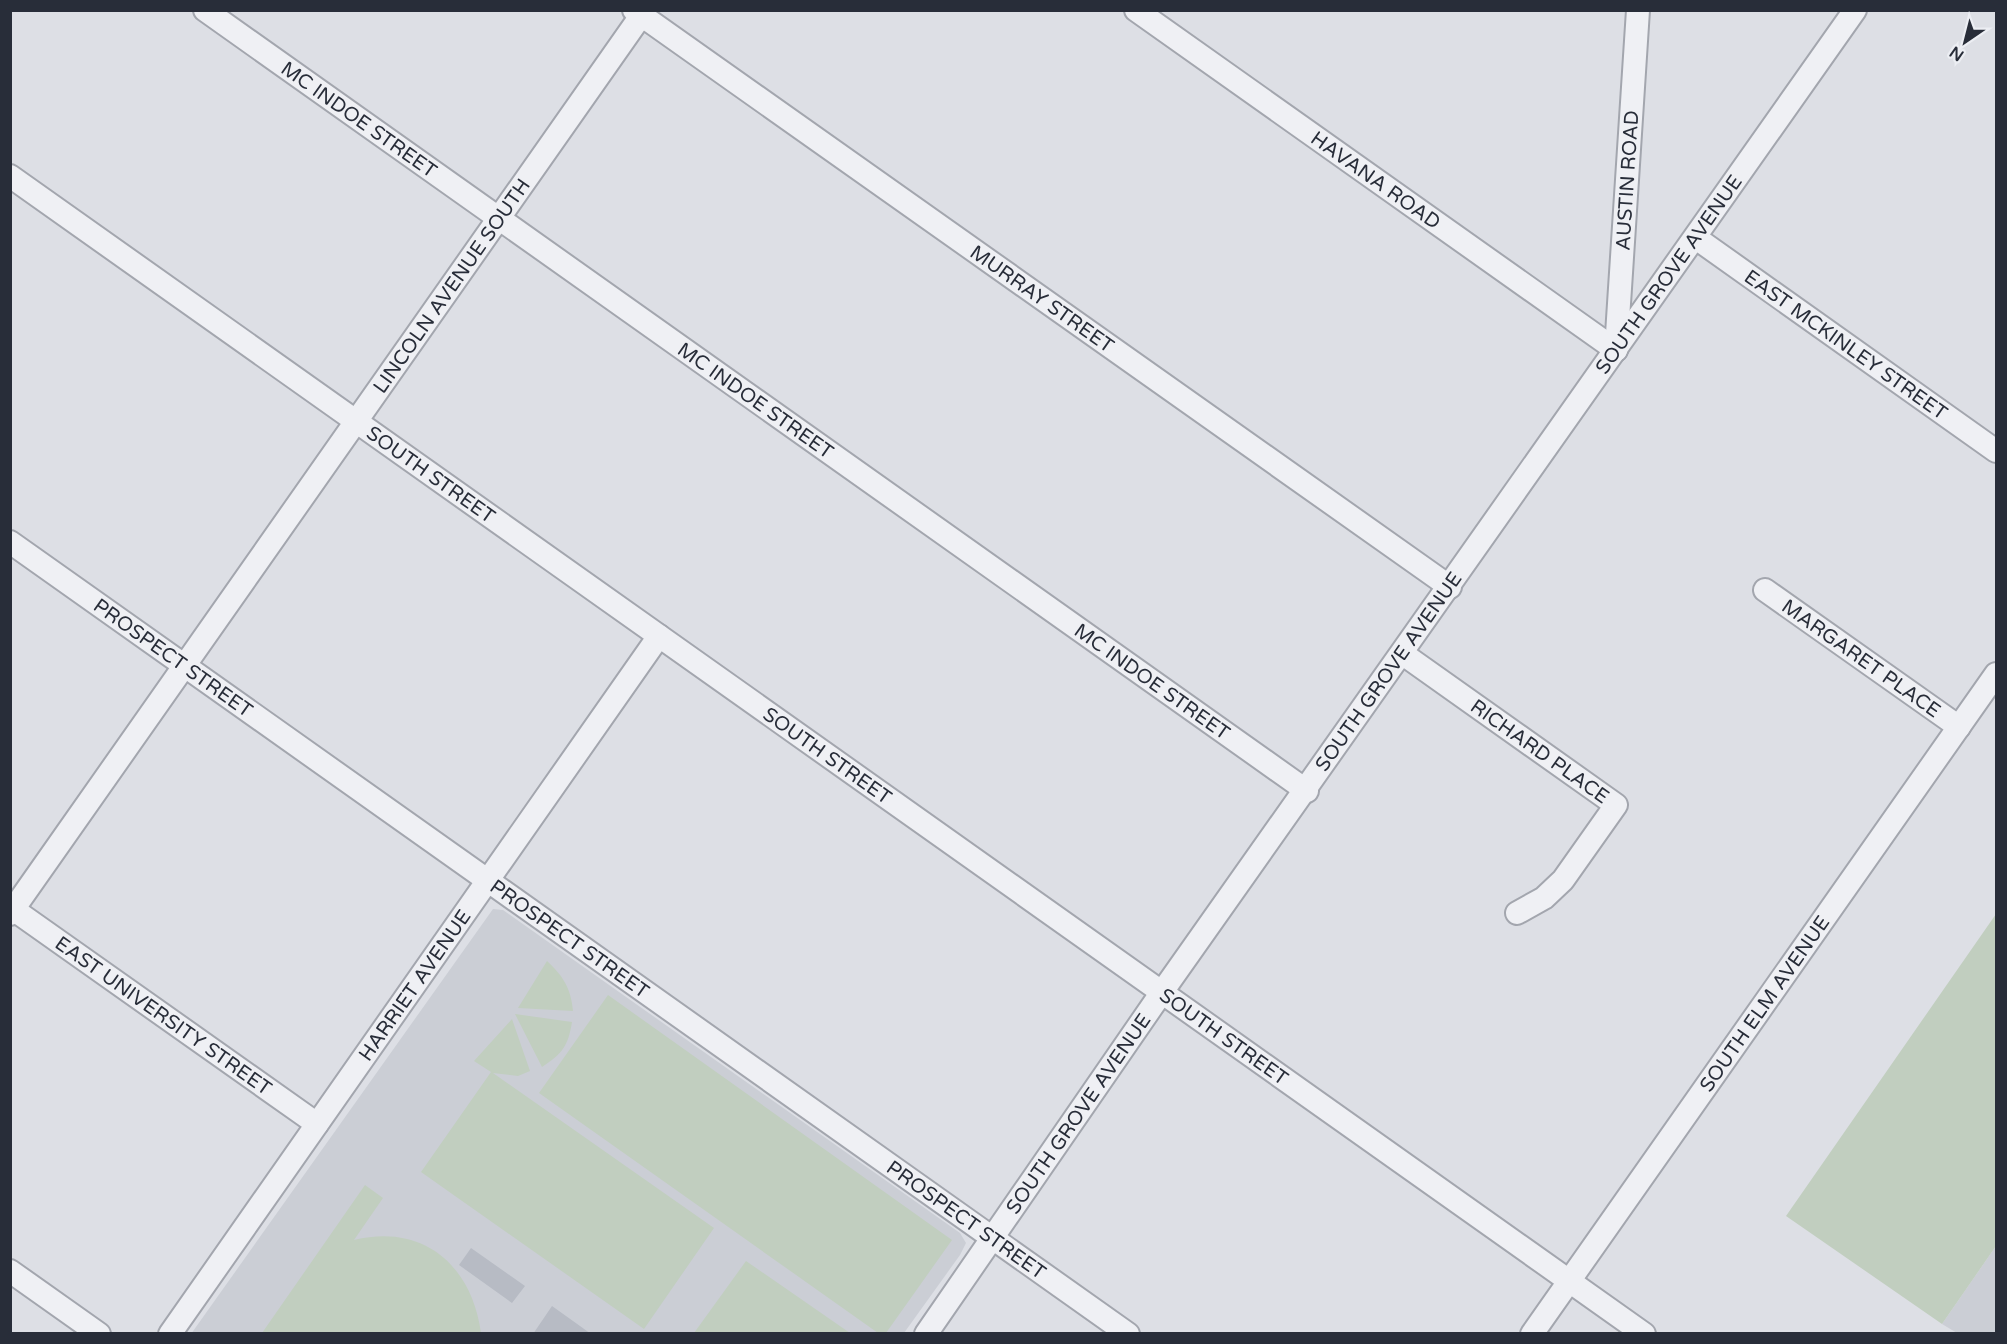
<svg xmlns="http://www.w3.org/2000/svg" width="2007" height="1344" viewBox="0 0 2007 1344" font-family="'Varela Round',sans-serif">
  <rect width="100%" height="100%" fill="#dddfe5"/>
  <!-- built -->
  <path fill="#cbced5" d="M 493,909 L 503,910 L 960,1233 L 966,1243 L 960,1255 L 904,1333 L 191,1334 Z
    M 1996,1246 L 1996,1333 L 1957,1333 L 1942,1324 Z"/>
  <!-- green -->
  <path fill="#c1cebf" d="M 1996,914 L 1996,1246 L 1942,1324 L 1786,1216 Z
    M 547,961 C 563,976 571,988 573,1011 L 518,1008 Z
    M 608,995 L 952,1240 L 886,1333 L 878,1333 L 539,1093 Z
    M 515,1014 L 572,1022 C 568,1046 563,1053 542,1067 Z
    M 512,1019 L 530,1071 L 518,1076 L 493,1073 L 714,1228 L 644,1329 L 421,1172 L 491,1072 L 474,1061 Z
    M 365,1185 L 383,1198 L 354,1240 C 424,1223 472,1266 481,1333 L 262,1333 Z
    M 746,1261 L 850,1333 L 694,1333 Z"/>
  <!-- building -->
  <path fill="#b7bbc4" d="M 471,1248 L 525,1286 L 512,1303 L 459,1265 Z
    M 552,1306 L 580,1326 L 591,1334 L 533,1334 Z"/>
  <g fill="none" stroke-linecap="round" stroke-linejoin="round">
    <defs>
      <g id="minor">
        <path id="s1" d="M 205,10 L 1307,791"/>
        <path id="s2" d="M 634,10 L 1450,587"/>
        <path id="s3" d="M 1136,10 L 1616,350"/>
        <path id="s4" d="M 10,176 L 1644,1334"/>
        <path id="s5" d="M 1696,238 L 1996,451"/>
        <path id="s6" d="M 1616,350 L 1638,10"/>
        <path id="s7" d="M 10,542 L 1128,1334"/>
        <path id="s8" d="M 1765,590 L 1959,727"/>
        <path id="s9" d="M 1403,654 L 1616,805 L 1563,880 L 1544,898 L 1517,913"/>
        <path id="s10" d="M 10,907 L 317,1124"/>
        <path id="s11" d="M 10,914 L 645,10"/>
        <path d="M 10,1271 L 99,1334"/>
        <path id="s12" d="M 170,1334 L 659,636"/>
        <path id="s13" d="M 926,1334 L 1162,992 L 1855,10"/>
        <path id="s14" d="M 1532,1334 L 1996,674"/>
      </g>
    </defs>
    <!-- minor casing -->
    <use href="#minor" stroke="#a3a6ae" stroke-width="26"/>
    <!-- minor -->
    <use href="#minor" stroke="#eff0f4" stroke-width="22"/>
  </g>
  <g text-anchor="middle" stroke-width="4.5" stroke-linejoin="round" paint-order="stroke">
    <!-- street labels -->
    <g font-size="20" fill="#282d39" stroke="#eceef3">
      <text dy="7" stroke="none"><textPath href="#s1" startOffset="189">MC INDOE STREET</textPath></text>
      <text dy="7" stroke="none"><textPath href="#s3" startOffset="294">HAVANA ROAD</textPath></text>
      <text dy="7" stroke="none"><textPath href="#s6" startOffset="170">AUSTIN ROAD</textPath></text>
      <text dy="7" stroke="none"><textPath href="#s13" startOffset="1294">SOUTH GROVE AVENUE</textPath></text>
      <text dy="7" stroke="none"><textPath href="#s11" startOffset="768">LINCOLN AVENUE SOUTH</textPath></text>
      <text dy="7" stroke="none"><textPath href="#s2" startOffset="500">MURRAY STREET</textPath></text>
      <text dy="7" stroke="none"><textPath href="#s5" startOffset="184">EAST MCKINLEY STREET</textPath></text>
      <text dy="7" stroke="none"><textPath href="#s1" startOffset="675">MC INDOE STREET</textPath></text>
      <text dy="7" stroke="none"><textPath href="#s4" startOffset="516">SOUTH STREET</textPath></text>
      <text dy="7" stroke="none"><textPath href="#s7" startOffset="200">PROSPECT STREET</textPath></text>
      <text dy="7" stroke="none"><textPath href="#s8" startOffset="118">MARGARET PLACE</textPath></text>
      <text dy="7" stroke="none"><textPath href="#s13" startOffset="808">SOUTH GROVE AVENUE</textPath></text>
      <text dy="7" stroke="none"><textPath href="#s1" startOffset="1161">MC INDOE STREET</textPath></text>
      <text dy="7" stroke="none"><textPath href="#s9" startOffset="168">RICHARD PLACE</textPath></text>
      <text dy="7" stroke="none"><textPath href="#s4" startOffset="1002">SOUTH STREET</textPath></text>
      <text dy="7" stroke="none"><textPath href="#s7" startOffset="686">PROSPECT STREET</textPath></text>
      <text dy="7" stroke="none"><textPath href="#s12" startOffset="426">HARRIET AVENUE</textPath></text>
      <text dy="7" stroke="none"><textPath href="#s14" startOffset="404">SOUTH ELM AVENUE</textPath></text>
      <text dy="7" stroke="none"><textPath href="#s10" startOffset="188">EAST UNIVERSITY STREET</textPath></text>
      <text dy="7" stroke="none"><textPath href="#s4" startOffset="1488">SOUTH STREET</textPath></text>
      <text dy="7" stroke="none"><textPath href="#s13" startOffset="268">SOUTH GROVE AVENUE</textPath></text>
      <text dy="7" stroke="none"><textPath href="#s7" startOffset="1172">PROSPECT STREET</textPath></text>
    </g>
  </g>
  <!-- border -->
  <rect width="2007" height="1344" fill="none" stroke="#282d39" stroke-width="24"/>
  <!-- north arrow -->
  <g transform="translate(1965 42) rotate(215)" stroke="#eceef3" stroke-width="4.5" paint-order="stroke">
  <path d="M0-4.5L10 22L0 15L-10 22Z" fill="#282d39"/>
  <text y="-9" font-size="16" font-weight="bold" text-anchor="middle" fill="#282d39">N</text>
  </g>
</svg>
